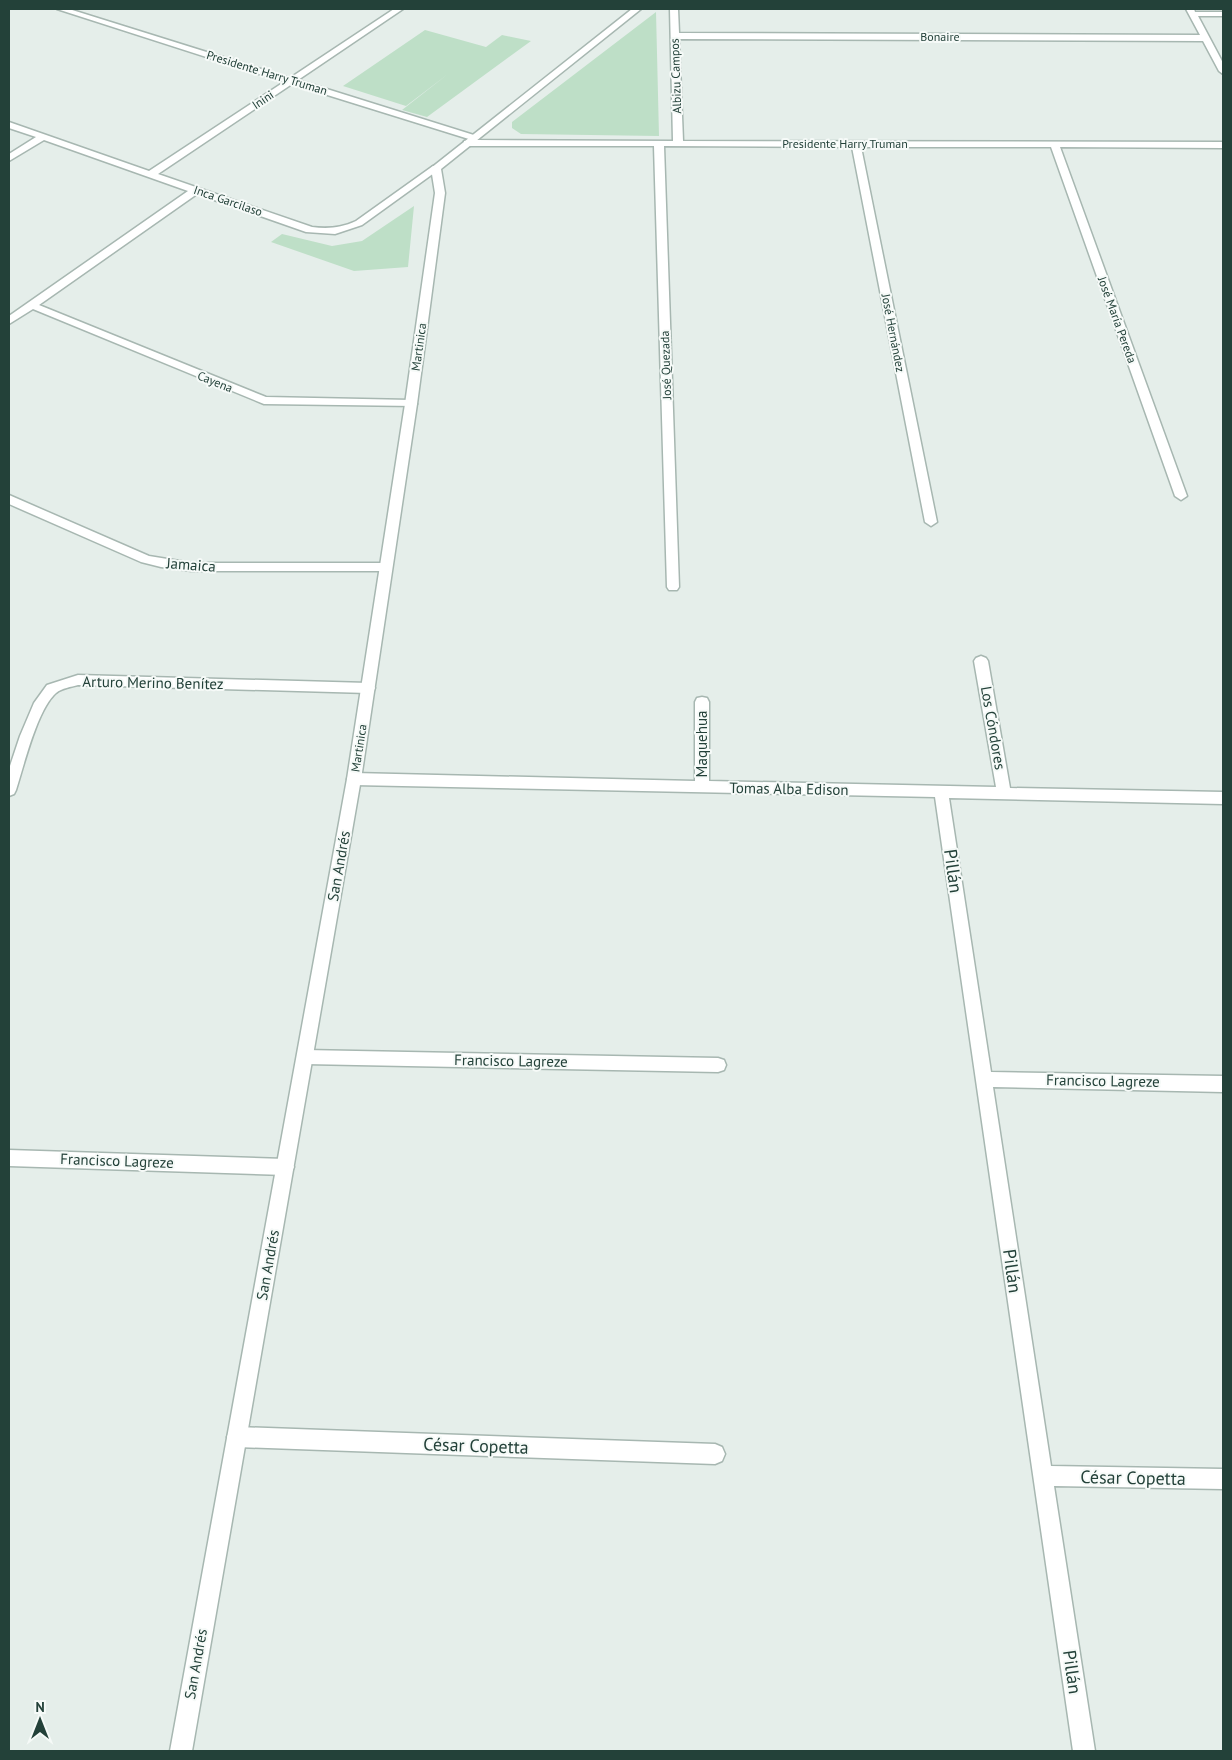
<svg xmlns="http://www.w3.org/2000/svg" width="1232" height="1760" viewBox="0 0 1232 1760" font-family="'PT Sans',sans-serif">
  <rect width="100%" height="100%" fill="#e5eeea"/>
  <!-- green -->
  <path fill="#bedfc7" d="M 656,12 L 659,136 L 521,134 L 512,128 L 512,122 Z
    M 425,30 L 486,47 L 502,35 L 531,41 L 427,117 L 402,110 L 448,74 L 406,106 L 343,86 Z
    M 414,206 L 408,267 L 354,271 L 271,242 L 282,234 L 332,246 L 362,241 Z"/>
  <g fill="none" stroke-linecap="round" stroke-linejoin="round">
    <defs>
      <path id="minor" d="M 57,9 L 69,9 L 290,78 L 394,9 L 403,9 L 298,80 L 477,136 L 479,138 L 476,140 L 673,141 L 670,9 L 678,9 L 679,33 L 1200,35 L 1186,9 L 1194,9 L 1195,12 L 1223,12 L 1223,16 L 1198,16 L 1223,63 L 1223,74 L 1219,71 L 1203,41 L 679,39 L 683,141 L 1223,142 L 1223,148 L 1060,147 L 1187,496 L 1181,500 L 1175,496 L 1051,147 L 861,147 L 937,522 L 931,526 L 925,522 L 852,147 L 664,146 L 679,587 L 677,590 L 669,590 L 667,587 L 654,146 L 467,146 L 464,145 L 464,141 L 472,140 L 292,84 L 158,174 L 312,227 C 328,229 341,228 356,221 L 433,166 L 439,166 L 441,168 L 362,225 L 335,234 L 306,232 L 197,194 L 39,305 L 266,397 L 411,400 L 417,404 L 415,406 L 264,404 L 33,309 L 9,324 L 9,316 L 188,191 L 44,140 L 9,161 L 9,154 L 36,137 L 9,128 L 9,122 L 149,171 L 284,82 Z
        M 9,495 L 149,556 L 192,563 L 386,563 L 392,567 L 386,571 L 192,571 L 161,567 L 141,562 L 9,504 Z
        M 981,656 L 986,658 L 988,661 L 1010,788 L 1223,792 L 1223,804 L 949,798 L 991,1072 L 1223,1076 L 1223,1092 L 993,1087 L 1051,1466 L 1223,1469 L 1223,1489 L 1054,1486 L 1095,1751 L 1073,1751 L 935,797 L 354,785 L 349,783 L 347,779 L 349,775 L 354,773 L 695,781 L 695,702 L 697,698 L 702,697 L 707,698 L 709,702 L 709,781 L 996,787 L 974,661 L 976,658 Z
        M 78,675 L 368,683 L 373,684 L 375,688 L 373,692 L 368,693 L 78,685 C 71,687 62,688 56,693 C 37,710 24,765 16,790 L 14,794 L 9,796 L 9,769 L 20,736 L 34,703 L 47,685 Z
        M 305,1050 L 718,1058 L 724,1060 L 726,1065 L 724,1070 L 718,1072 L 305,1064 L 299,1062 L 297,1057 L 299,1052 Z
        M 9,1150 L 285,1159 L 291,1161 L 294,1167 L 291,1173 L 285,1175 L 9,1166 Z
        M 237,1427 L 715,1444 L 722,1447 L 725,1454 L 722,1461 L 715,1464 L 237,1447 L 230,1444 L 227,1437 L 230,1430 Z"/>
      <path id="tertiary" d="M 632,9 L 641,9 L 441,169 L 445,193 L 417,404 L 361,779 L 192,1751 L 170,1751 L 347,779 L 405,404 L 435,193 L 431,168 Z"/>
    </defs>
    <!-- minor casing -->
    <use href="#minor" stroke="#a7b7b1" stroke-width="3"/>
    <!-- tertiary casing -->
    <use href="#tertiary" stroke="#a7b7b1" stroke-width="3"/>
    <!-- minor -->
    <use href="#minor" fill="#fff" fill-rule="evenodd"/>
    <!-- tertiary -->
    <use href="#tertiary" fill="#fff" fill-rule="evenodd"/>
  </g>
  <g text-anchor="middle" stroke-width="4" stroke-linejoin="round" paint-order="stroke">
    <!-- far-street labels -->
    <g font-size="12" fill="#234139" stroke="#f6faf8">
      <text x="940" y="41">Bonaire</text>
      <text transform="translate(267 73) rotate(17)" y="4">Presidente Harry Truman</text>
      <text transform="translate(676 76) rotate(-92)" y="4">Albizu Campos</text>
      <text transform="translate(263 100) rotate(-34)" y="4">Inini</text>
      <text x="845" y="148">Presidente Harry Truman</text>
      <text transform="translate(228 201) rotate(19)" y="4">Inca Garcilaso</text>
      <text transform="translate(1117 320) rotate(70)" y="4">José María Pereda</text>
      <text transform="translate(893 333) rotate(79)" y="4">José Hernández</text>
      <text transform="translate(419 347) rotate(-82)" y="4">Martinica</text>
      <text transform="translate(666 365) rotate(-92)" y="4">José Quezada</text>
      <text transform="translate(215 382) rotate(22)" y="4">Cayena</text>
      <text transform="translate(359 748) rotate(-81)" y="4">Martinica</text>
    </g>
    <!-- street labels -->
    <g font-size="15" fill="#234139" stroke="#f6faf8">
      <text transform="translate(191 565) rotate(4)" y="5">Jamaica</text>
      <text transform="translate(153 683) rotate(1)" y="5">Arturo Merino Benítez</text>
      <text transform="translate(993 728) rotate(80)" y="5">Los Cóndores</text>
      <text transform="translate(702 744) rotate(-90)" y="5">Maquehua</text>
      <text transform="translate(789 789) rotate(1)" y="5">Tomas Alba Edison</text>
      <text transform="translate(339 866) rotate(-80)" y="5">San Andrés</text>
      <text transform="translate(511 1061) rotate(1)" y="5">Francisco Lagreze</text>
      <text transform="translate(1103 1081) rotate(1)" y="5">Francisco Lagreze</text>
      <text transform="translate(117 1161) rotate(2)" y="5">Francisco Lagreze</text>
      <text transform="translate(268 1265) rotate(-80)" y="5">San Andrés</text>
      <text transform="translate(196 1664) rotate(-80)" y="5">San Andrés</text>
    </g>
    <!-- near-street labels -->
    <g font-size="18" fill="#234139" stroke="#f6faf8">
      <text transform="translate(953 871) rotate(82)" y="6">Pillán</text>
      <text transform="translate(1012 1271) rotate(82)" y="6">Pillán</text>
      <text transform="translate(476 1446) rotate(2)" y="6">César Copetta</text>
      <text transform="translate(1133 1478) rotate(1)" y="6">César Copetta</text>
      <text transform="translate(1072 1672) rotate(82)" y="6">Pillán</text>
    </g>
  </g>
  <!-- border -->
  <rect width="1232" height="1760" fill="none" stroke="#234139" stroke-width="20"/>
  <!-- north arrow -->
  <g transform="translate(40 1720)" stroke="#f6faf8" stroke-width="4" paint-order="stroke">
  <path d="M0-4L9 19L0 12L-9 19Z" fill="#234139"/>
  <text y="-8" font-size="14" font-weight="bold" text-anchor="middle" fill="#234139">N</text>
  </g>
</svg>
